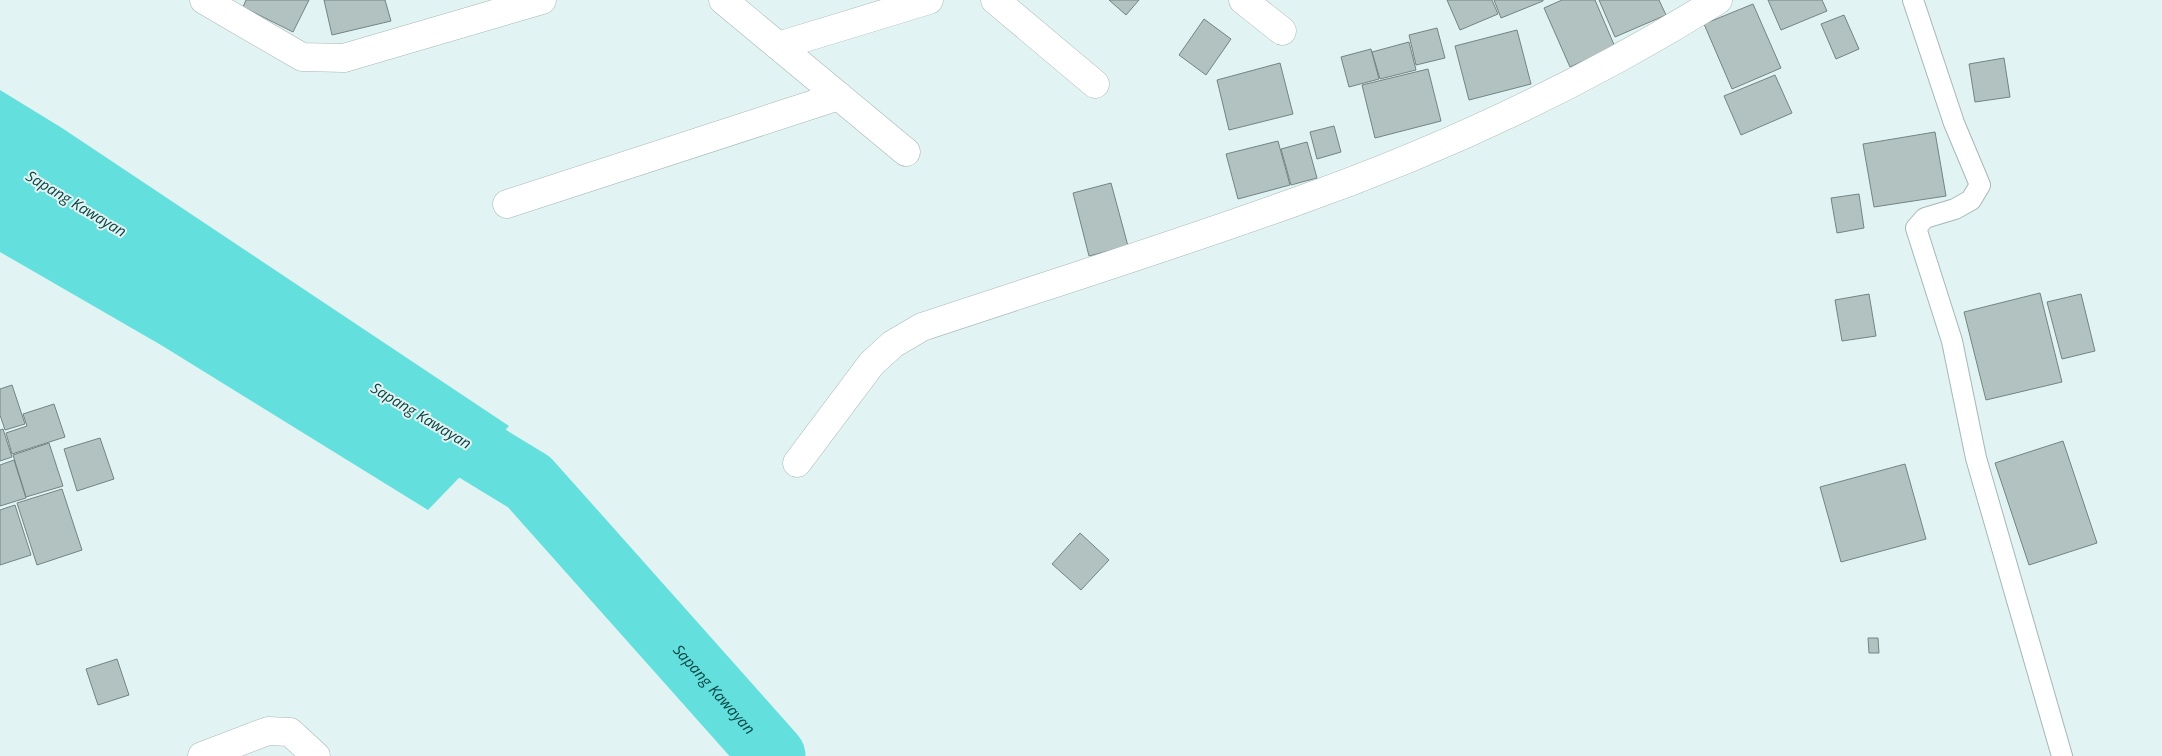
<svg xmlns="http://www.w3.org/2000/svg" width="2162" height="756" viewBox="0 0 2162 756" font-family="'Open Sans',sans-serif">
  <rect width="100%" height="100%" fill="#e1f3f2"/>
  <!-- water -->
  <path fill="#63e0dd" d="M 0,90 L 62,128 L 509,426 L 428,510 L 161,345 L 0,252 Z"/>
  <g fill="none" stroke-linecap="round" stroke-linejoin="round">
    <!-- river -->
    <path stroke="#63e0dd" stroke-width="65" id="s1" d="M 406,407 L 529,482 L 773,756"/>
  </g>
  <!-- building -->
  <path fill="#b1c2c1" stroke="#738483" d="M 246,0 L 309,0 L 293,32 L 243,7 Z
    M 324,0 L 385,0 L 391,21 L 332,35 Z
    M 1109,0 L 1139,0 L 1126,15 Z
    M 1447,0 L 1492,0 L 1498,14 L 1460,30 Z
    M 1494,0 L 1543,0 L 1543,1 L 1501,18 Z
    M 1562,0 L 1595,0 L 1615,47 L 1570,67 L 1544,8 Z
    M 1599,0 L 1659,0 L 1666,15 L 1615,37 Z
    M 1768,0 L 1822,0 L 1827,11 L 1781,30 Z
    M 1753,4 L 1781,68 L 1732,89 L 1704,24 Z
    M 1844,15 L 1859,49 L 1836,59 L 1821,24 Z
    M 1204,19 L 1231,39 L 1206,75 L 1179,55 Z
    M 1437,28 L 1445,58 L 1416,65 L 1409,35 Z
    M 1517,30 L 1531,84 L 1469,100 L 1455,46 Z
    M 1409,42 L 1416,70 L 1380,79 L 1372,52 Z
    M 1371,49 L 1379,79 L 1349,87 L 1341,57 Z
    M 2004,58 L 2010,97 L 1975,102 L 1969,64 Z
    M 1280,63 L 1293,114 L 1229,130 L 1217,80 Z
    M 1428,69 L 1441,121 L 1375,138 L 1362,85 Z
    M 1775,75 L 1792,113 L 1741,135 L 1724,96 Z
    M 1334,126 L 1341,152 L 1317,159 L 1310,132 Z
    M 1935,132 L 1946,196 L 1874,207 L 1863,144 Z
    M 1278,141 L 1290,185 L 1238,199 L 1226,154 Z
    M 1307,142 L 1317,178 L 1291,185 L 1281,149 Z
    M 1111,183 L 1128,246 L 1089,256 L 1073,193 Z
    M 1859,194 L 1864,228 L 1837,233 L 1831,198 Z
    M 2040,293 L 2062,382 L 1986,400 L 1964,312 Z
    M 1869,294 L 1876,336 L 1842,341 L 1835,300 Z
    M 2081,294 L 2095,351 L 2062,359 L 2047,302 Z
    M 12,385 L 25,424 L 5,430 L 0,415 L 0,389 Z
    M 54,404 L 65,437 L 12,454 L 6,433 L 27,426 L 23,414 Z
    M 3,429 L 12,457 L 0,461 L 0,430 Z
    M 100,438 L 114,479 L 77,491 L 64,449 Z
    M 2063,441 L 2097,543 L 2029,565 L 1995,463 Z
    M 49,443 L 63,486 L 26,497 L 13,455 Z
    M 14,460 L 26,498 L 0,506 L 0,465 Z
    M 1905,464 L 1926,539 L 1841,562 L 1820,487 Z
    M 62,489 L 82,550 L 37,565 L 17,503 Z
    M 15,505 L 31,555 L 0,565 L 0,510 Z
    M 1080,533 L 1109,560 L 1081,590 L 1052,564 Z
    M 1868,638 L 1878,638 L 1879,653 L 1869,653 Z
    M 117,659 L 129,695 L 98,705 L 86,669 Z"/>
  <g fill="none" stroke-linecap="round" stroke-linejoin="round">
    <defs>
      <path id="service" d="M 1913,0 L 1954,123 L 1980,185 L 1971,200 L 1955,209 L 1925,218 L 1916,228 L 1952,341 L 1976,458 L 2062,756"/>
      <path id="minor" d="M 204,0 L 302,57 L 344,58 L 542,0
        M 723,0 L 906,152
        M 995,0 L 1095,84
        M 1243,0 L 1282,31
        M 778,46 L 929,0
        M 507,204 L 839,96
        M 797,463 L 872,363 L 893,344 L 922,327 C 1045,286 1170,247 1292,203 C 1440,151 1585,83 1718,0
        M 202,756 L 268,731 L 290,732 L 316,756"/>
    </defs>
    <!-- service casing -->
    <use href="#service" stroke="#a6b7b6" stroke-width="22"/>
    <!-- minor casing -->
    <use href="#minor" stroke="#a6b7b6" stroke-width="29"/>
    <!-- service -->
    <use href="#service" stroke="#fff" stroke-width="20"/>
    <!-- minor -->
    <use href="#minor" stroke="#fff" stroke-width="28"/>
  </g>
  <g text-anchor="middle" stroke-width="4" stroke-linejoin="round" paint-order="stroke">
    <!-- water labels -->
    <g font-size="15" font-style="italic" fill="#084443" stroke="#e1f3f2">
      <text transform="translate(76 204) rotate(31)" y="5">Sapang Kawayan</text>
      <text transform="translate(421 416) rotate(31)" y="5">Sapang Kawayan</text>
      <text dy="5" stroke="none"><textPath href="#s1" startOffset="422">Sapang Kawayan</textPath></text>
    </g>
  </g>
</svg>
